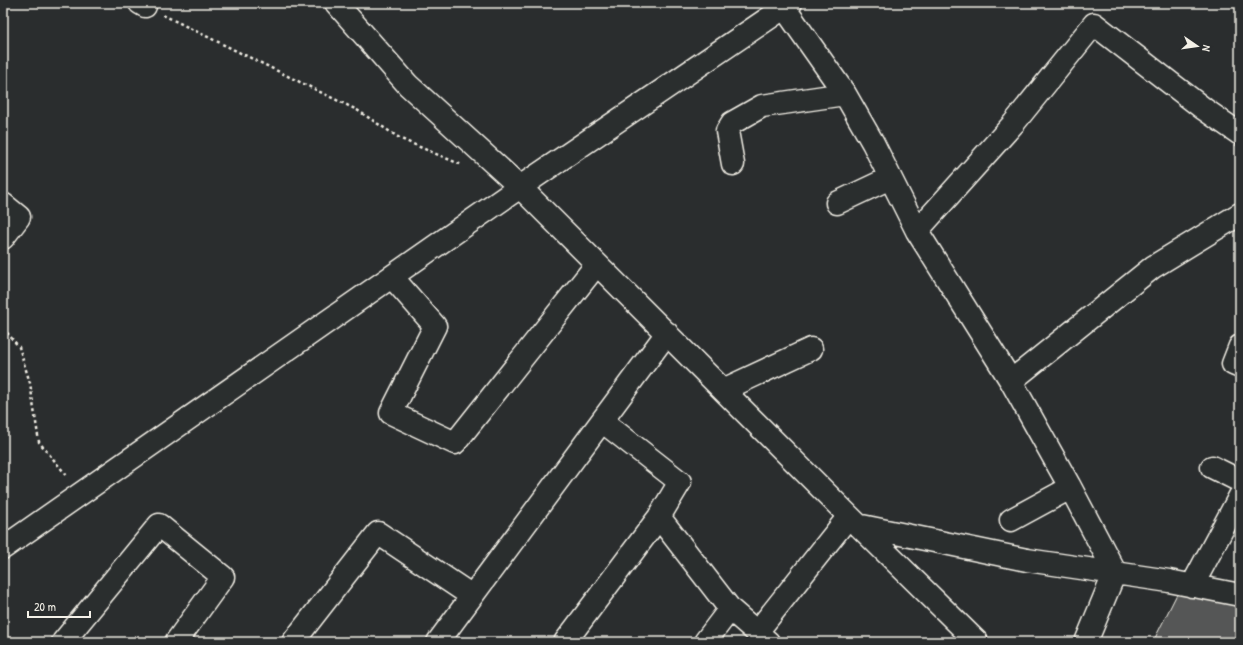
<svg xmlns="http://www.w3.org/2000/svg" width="1243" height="645" viewBox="0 0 1243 645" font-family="'Patrick Hand',sans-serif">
  <rect width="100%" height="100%" fill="#2a2d2e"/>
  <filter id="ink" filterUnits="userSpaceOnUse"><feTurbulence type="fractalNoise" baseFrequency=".025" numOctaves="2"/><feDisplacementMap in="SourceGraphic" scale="8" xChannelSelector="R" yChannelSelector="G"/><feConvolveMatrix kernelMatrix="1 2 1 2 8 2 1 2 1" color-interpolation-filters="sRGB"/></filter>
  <g filter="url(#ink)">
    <!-- building -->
    <path fill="#555756" stroke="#f4f1e8" d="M 1177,594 L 1240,606 L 1240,642 L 1153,642 Z"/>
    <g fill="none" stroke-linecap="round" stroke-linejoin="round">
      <defs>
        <path id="minor" d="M 140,3 L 145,6
          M 336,3 L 408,85 L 520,187 L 849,516 L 977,642
          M 781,3 L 845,94 L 873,143 L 917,231 L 1011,381 L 1069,485 L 1115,572
          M 733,164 L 727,131 L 732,123 L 762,106 L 845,94
          M 837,203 L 890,178
          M 3,204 L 19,217 L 3,238
          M 917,231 L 1014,123 L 1094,24 L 1204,109 L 1240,134
          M 392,277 L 435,326 L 391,413 L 455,443 L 597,264
          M 1240,346 L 1233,364 L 1240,367
          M 1011,381 L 1153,267 L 1240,214
          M 723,390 L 811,349
          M 1212,467 L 1240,481
          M 659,517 L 730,609 L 768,642
          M 1011,520 L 1070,488
          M 857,525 L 1027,560 L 1169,581 L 1240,595
          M 3,548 L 520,187 L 791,3
          M 1192,586 L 1240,496
          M 757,632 L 849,516
          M 63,642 L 159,525 L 223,577 L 176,642
          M 293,642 L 378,533 L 472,596
          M 438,642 L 667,333
          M 565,642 L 659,517 L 680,482 L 602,421
          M 705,642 L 730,609
          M 1086,642 L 1115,572"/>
      </defs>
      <!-- minor casing -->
      <use href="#minor" stroke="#f4f1e8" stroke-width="25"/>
      <!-- path -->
      <path stroke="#f4f1e8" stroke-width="2.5" stroke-dasharray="3 3" stroke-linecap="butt" d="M 163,15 L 357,110 L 401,139 L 462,165
        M 3,328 L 19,347 L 30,383 L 39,442 L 68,477"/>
      <!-- minor -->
      <use href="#minor" stroke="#2a2d2e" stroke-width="22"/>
    </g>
  </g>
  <!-- margin -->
  <rect width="1243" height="645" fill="none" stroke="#2a2d2e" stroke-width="16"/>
  <rect x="8" y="8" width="1227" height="629" fill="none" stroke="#f4f1e8" stroke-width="1.5" filter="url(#ink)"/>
  <!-- north arrow -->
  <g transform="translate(1197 46) rotate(103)" stroke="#2a2d2e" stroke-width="3" paint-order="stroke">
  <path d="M0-3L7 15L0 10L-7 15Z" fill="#f4f1e8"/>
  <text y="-6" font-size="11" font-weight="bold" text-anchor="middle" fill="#f4f1e8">N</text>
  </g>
  <!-- scale -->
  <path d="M28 611v6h62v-6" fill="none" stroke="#f4f1e8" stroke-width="2"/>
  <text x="34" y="611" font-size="12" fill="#f4f1e8" stroke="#2a2d2e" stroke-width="3" paint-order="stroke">20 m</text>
</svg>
